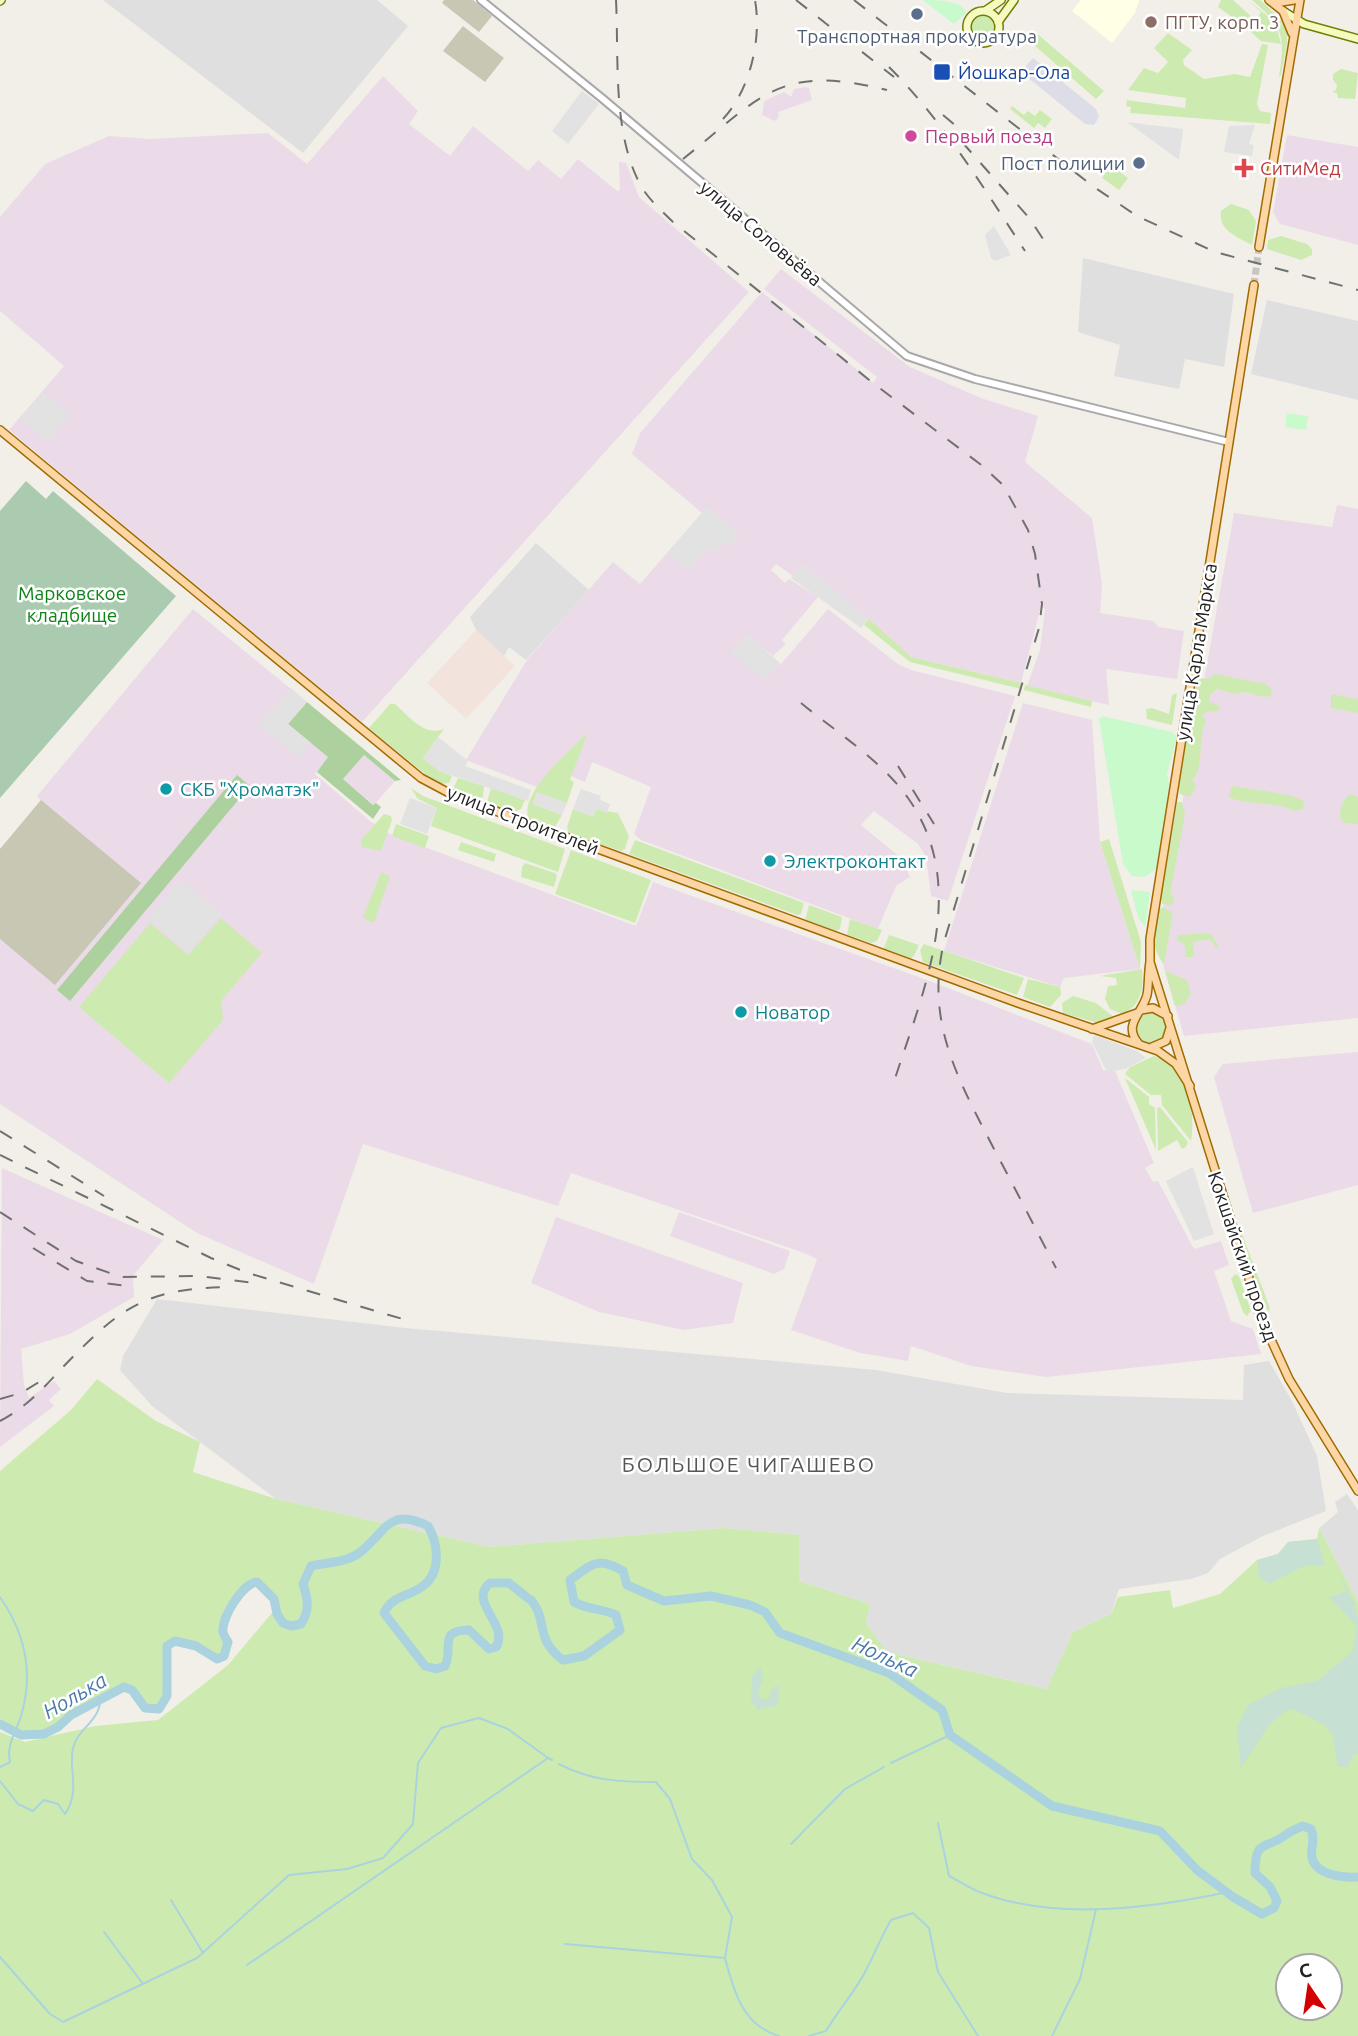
<svg xmlns="http://www.w3.org/2000/svg" width="1358" height="2036" viewBox="0 0 1358 2036" font-family="Ubuntu,sans-serif">
  <rect width="100%" height="100%" fill="#f2efe9"/>
  <!-- residential -->
  <path fill="#e0dfdf" d="M 103,0 L 377,0 L 408,26 L 303,153 Z
    M 1083,258 L 1234,294 L 1224,367 L 1185,359 L 1179,389 L 1114,376 L 1120,345 L 1078,332 Z
    M 1267,300 L 1358,321 L 1358,400 L 1251,374 Z
    M 536,543 L 589,590 L 526,660 L 509,647 L 504,656 L 476,630 L 470,617 Z
    M 157,1299 L 405,1328 L 876,1370 L 1007,1393 L 1243,1400 L 1244,1365 L 1269,1361 L 1292,1401 L 1317,1456 L 1326,1511 L 1263,1536 L 1220,1559 L 1208,1573 L 1191,1579 L 1119,1589 L 1111,1614 L 1073,1632 L 1048,1689 L 887,1652 L 866,1623 L 870,1604 L 799,1581 L 799,1535 L 724,1528 L 489,1547 L 276,1499 L 152,1406 L 120,1370 L 123,1356 Z
    M 1347,1494 L 1358,1510 L 1358,1602 L 1319,1528 L 1338,1512 L 1335,1502 Z"/>
  <!-- industrial -->
  <path fill="#ebdbe8" d="M 383,76 L 418,111 L 409,124 L 450,156 L 473,126 L 528,171 L 538,160 L 561,179 L 578,159 L 617,191 L 620,190 L 619,162 L 626,163 L 639,197 L 749,292 L 362,722 L 9,430 L 64,366 L 0,311 L 0,217 L 45,164 L 109,136 L 150,139 L 268,133 L 307,164 Z
    M 806,87 L 809,88 L 812,100 L 778,112 L 779,117 L 775,121 L 762,115 L 764,101 L 784,92 L 791,97 L 794,89 Z
    M 1287,135 L 1358,147 L 1358,245 L 1280,224 L 1273,212 Z
    M 781,269 L 910,367 L 981,398 L 1038,416 L 1025,462 L 1092,518 L 1102,584 L 1100,613 L 1153,621 L 1159,627 L 1184,631 L 1177,679 L 1106,669 L 1109,705 L 1027,686 L 1040,650 L 1045,609 L 1041,606 L 1021,683 L 911,657 L 803,565 L 793,576 L 776,564 L 771,570 L 785,583 L 789,579 L 818,597 L 782,640 L 786,644 L 773,656 L 747,635 L 732,652 L 763,679 L 781,664 L 828,609 L 898,664 L 911,670 L 1015,696 L 948,901 L 931,896 L 926,857 L 918,844 L 874,811 L 861,825 L 901,858 L 910,877 L 896,886 L 878,929 L 641,840 L 634,834 L 651,787 L 592,762 L 585,782 L 571,776 L 586,734 L 537,787 L 466,760 L 527,660 L 613,562 L 640,584 L 702,513 L 632,454 L 640,433 L 762,292 L 873,383 L 877,377 L 764,289 Z
    M 1337,505 L 1358,509 L 1358,1018 L 1184,1036 L 1157,944 L 1234,513 L 1332,527 Z
    M 193,609 L 307,702 L 288,724 L 329,757 L 315,774 L 370,821 L 390,834 L 636,926 L 653,882 L 927,980 L 1092,1044 L 1103,1070 L 1115,1071 L 1154,1163 L 1145,1168 L 1153,1182 L 1158,1181 L 1194,1249 L 1221,1241 L 1229,1265 L 1214,1271 L 1231,1321 L 1253,1329 L 1261,1354 L 1046,1377 L 971,1366 L 911,1346 L 908,1361 L 860,1353 L 791,1330 L 817,1259 L 804,1253 L 571,1173 L 558,1206 L 363,1144 L 314,1284 L 197,1233 L 0,1104 L 0,849 L 41,800 L 37,796 Z
    M 1023,703 L 1092,720 L 1100,842 L 1140,969 L 1064,978 L 1060,987 L 944,951 Z
    M 364,755 L 395,781 L 374,805 L 343,779 Z
    M 1358,1052 L 1358,1185 L 1253,1213 L 1214,1077 L 1223,1064 Z
    M 2,1168 L 163,1240 L 133,1276 L 134,1297 L 70,1334 L 21,1349 L 24,1385 L 29,1398 L 54,1381 L 61,1389 L 49,1400 L 54,1406 L 0,1447 Z
    M 679,1212 L 790,1251 L 784,1269 L 774,1274 L 670,1236 Z
    M 556,1217 L 743,1283 L 733,1323 L 684,1330 L 599,1312 L 531,1283 Z"/>
  <!-- education -->
  <path fill="#ffffe5" d="M 1081,0 L 1139,0 L 1135,13 L 1112,43 L 1072,11 Z"/>
  <!-- military -->
  <path fill="#f3e3dd" d="M 476,630 L 515,666 L 466,719 L 427,683 Z"/>
  <!-- construction -->
  <path fill="#c7c7b4" d="M 444,0 L 473,0 L 492,16 L 479,32 L 442,3 Z
    M 463,26 L 504,58 L 485,82 L 443,51 Z
    M 41,800 L 141,883 L 55,985 L 0,939 L 0,849 Z"/>
  <!-- grass -->
  <path fill="#cdebb0" fill-rule="evenodd" d="M 1221,0 L 1233,0 L 1253,18 L 1243,25 L 1218,7 Z
    M 1248,0 L 1275,22 L 1281,44 L 1261,41 L 1249,30 L 1261,12 Z
    M 1252,0 L 1260,0 C 1295,30 1289,31 1281,75 L 1279,77 C 1285,35 1284,28 1252,0 Z
    M971 27a12 12 0 1 1 24 0a12 12 0 1 1-24 0Z
    M 1034,31 L 1104,91 L 1096,99 L 1027,39 Z
    M 1168,33 L 1192,50 L 1183,60 L 1184,65 L 1204,79 L 1235,74 L 1250,77 L 1262,44 L 1268,45 L 1257,104 L 1260,111 L 1271,113 L 1270,124 L 1130,113 L 1131,107 L 1126,106 L 1127,100 L 1185,108 L 1186,98 L 1128,90 L 1144,68 L 1158,73 L 1168,62 L 1154,48 Z
    M 1341,69 L 1358,73 L 1355,99 L 1338,98 L 1337,93 L 1332,92 L 1336,90 L 1337,85 L 1333,80 L 1333,74 Z
    M 1012,106 L 1024,115 L 1028,111 L 1035,116 L 1040,110 L 1052,119 L 1045,128 L 1038,123 L 1034,128 L 1010,109 Z
    M 1111,165 L 1128,178 L 1119,190 L 1102,178 Z
    M 1231,204 L 1249,210 L 1256,221 L 1252,245 C 1238,237 1218,231 1221,211 Z
    M 1281,236 L 1307,244 L 1312,249 L 1312,255 L 1301,260 L 1267,249 L 1268,240 Z
    M 869,619 L 911,657 L 1021,683 L 1021,689 L 910,662 L 864,625 Z
    M 1196,674 L 1199,678 L 1208,679 L 1215,674 L 1266,684 L 1272,689 L 1271,696 C 1258,699 1247,688 1234,694 L 1217,689 L 1210,695 L 1209,702 L 1220,706 L 1217,712 L 1208,711 L 1202,716 L 1206,721 C 1196,739 1206,763 1193,780 L 1196,787 L 1190,797 L 1180,794 L 1179,787 Z
    M 1025,685 L 1092,701 L 1091,707 L 1024,690 Z
    M 1177,693 L 1172,725 L 1147,719 L 1146,709 L 1152,708 L 1169,714 L 1172,695 Z
    M 1331,694 L 1358,699 L 1358,713 L 1331,708 Z
    M 390,704 L 395,704 C 409,716 424,737 444,729 L 423,758 L 439,771 L 452,776 L 449,783 L 440,784 L 430,778 L 369,728 Z
    M 588,732 L 570,780 L 574,782 L 567,803 L 537,793 L 533,804 L 562,815 L 555,827 L 528,817 C 521,791 571,750 588,732 Z
    M 458,778 L 484,786 L 483,797 L 479,800 L 455,791 L 454,787 Z
    M 1232,786 C 1245,789 1299,793 1305,803 L 1303,809 L 1293,811 C 1280,801 1245,806 1229,797 Z
    M 411,788 L 423,796 L 565,849 L 558,872 L 431,826 L 437,808 L 418,799 Z
    M 491,788 L 525,800 L 521,809 L 514,812 L 487,802 Z
    M 1349,794 L 1358,797 L 1358,824 L 1344,823 L 1340,818 L 1341,805 Z
    M 1177,802 L 1182,802 L 1185,814 L 1171,889 L 1171,895 L 1175,898 L 1172,905 L 1162,904 L 1161,897 Z
    M 573,809 L 593,817 L 596,809 L 618,813 L 629,836 L 625,849 L 621,851 L 569,833 L 567,827 Z
    M 384,814 L 391,816 L 392,820 L 381,851 L 362,847 L 361,840 Z
    M 396,824 L 429,836 L 425,848 L 392,836 Z
    M 1109,839 L 1141,942 L 1140,969 L 1100,842 Z
    M 635,840 L 804,903 L 801,914 L 797,915 L 629,854 Z
    M 461,842 L 496,854 L 494,862 L 458,850 Z
    M 571,850 L 651,880 L 635,923 L 555,894 Z
    M 525,863 L 555,873 L 557,876 L 554,887 L 521,877 L 522,867 Z
    M 381,872 L 390,877 L 374,922 L 370,922 L 363,917 Z
    M 809,905 L 842,917 L 840,929 L 836,931 L 805,920 Z
    M 1164,907 L 1173,914 L 1164,964 C 1149,947 1155,930 1158,909 Z
    M 221,918 L 262,953 L 221,1001 L 223,1020 L 169,1083 L 79,1007 L 150,923 L 188,955 Z
    M 850,919 L 882,930 L 877,941 L 871,943 L 847,935 Z
    M 1210,933 L 1219,946 L 1216,948 L 1210,939 L 1193,942 L 1194,957 L 1186,957 L 1185,946 L 1177,939 L 1178,935 Z
    M 889,935 L 919,945 L 914,956 L 909,959 L 883,950 Z
    M 924,944 L 1024,978 L 1017,995 L 923,962 L 920,950 Z
    M 1142,969 C 1144,988 1141,1006 1122,1014 L 1110,1009 L 1105,999 L 1108,986 L 1117,985 L 1116,978 L 1100,976 Z
    M 1165,971 L 1187,980 L 1191,994 L 1184,1004 L 1175,1006 Z
    M 1028,979 L 1060,987 L 1061,995 L 1050,1007 L 1023,997 Z
    M 1073,996 L 1096,1003 L 1115,1018 L 1098,1023 L 1063,1013 L 1062,1003 Z
    M1136 1028a15 15 0 1 1 30 0a15 15 0 1 1-30 0Z
    M 1154,1056 C 1188,1063 1196,1112 1191,1141 L 1162,1105 L 1161,1095 L 1151,1095 L 1125,1074 L 1130,1067 Z
    M 1125,1078 L 1149,1097 L 1149,1104 L 1155,1108 L 1156,1150 Z
    M 1160,1107 L 1188,1142 L 1186,1147 L 1182,1149 L 1177,1140 L 1158,1151 L 1157,1108 Z
    M 1239,1226 L 1270,1308 L 1268,1312 L 1237,1229 Z
    M 1235,1274 L 1239,1276 L 1251,1311 L 1247,1316 L 1243,1312 L 1231,1279 Z
    M 97,1379 L 156,1421 L 200,1442 L 193,1472 L 276,1499 L 489,1547 L 724,1528 L 799,1535 L 799,1581 L 870,1604 L 866,1623 L 887,1652 L 1047,1689 L 1073,1632 L 1111,1614 L 1118,1597 L 1170,1590 L 1173,1608 L 1220,1594 L 1257,1560 L 1278,1554 L 1288,1542 L 1317,1539 L 1319,1528 L 1358,1602 L 1358,2036 L 0,2036 L 0,1732 L 25,1742 L 95,1726 L 158,1720 L 228,1665 L 276,1608 L 267,1589 L 257,1582 C 243,1583 221,1618 223,1632 C 224,1636 226,1639 228,1642 L 224,1656 L 217,1659 L 196,1646 L 175,1641 L 167,1646 L 167,1696 L 159,1709 L 145,1708 L 132,1690 L 124,1687 C 94,1696 50,1743 20,1734 C 13,1732 7,1726 0,1724 L 0,1471 L 71,1410 ZM 1288,1966 L 1330,1966 L 1330,2008 L 1288,2008 Z"/>
  <!-- forest -->
  <path fill="#add19e" d="M 307,702 L 401,780 L 395,781 L 364,755 L 343,779 L 373,805 L 376,803 L 381,807 L 373,819 L 317,772 L 328,757 L 288,724 Z
    M 237,775 L 250,786 L 70,1001 L 57,990 Z"/>
  <!-- wetland -->
  <path fill="#c6e0d4" d="M 1317,1539 L 1325,1566 L 1306,1565 L 1269,1584 L 1259,1577 L 1257,1560 L 1278,1554 L 1288,1542 Z
    M 1338,1572 L 1355,1604 L 1358,1618 L 1358,1753 L 1353,1756 L 1348,1767 L 1337,1766 L 1333,1735 L 1323,1724 L 1290,1708 L 1269,1725 L 1241,1768 L 1237,1728 L 1248,1705 L 1281,1688 L 1317,1681 L 1352,1652 L 1357,1626 L 1329,1597 L 1346,1591 Z
    M 761,1667 L 763,1680 L 758,1693 L 761,1699 L 768,1699 L 773,1687 L 779,1686 L 778,1705 L 758,1710 L 751,1701 L 752,1675 Z"/>
  <!-- cemetery -->
  <path fill="#aacbaf" d="M 26,481 L 46,499 L 53,491 L 176,596 L 0,798 L 0,511 Z"/>
  <!-- park -->
  <path fill="#c8facc" d="M 923,0 C 938,0 963,0 966,13 L 954,24 Z
    M 1287,413 L 1308,416 L 1306,430 L 1285,427 Z
    M 1102,716 L 1172,732 L 1177,737 L 1167,774 L 1169,784 L 1157,865 L 1155,870 L 1144,877 L 1132,876 L 1123,864 L 1099,719 Z
    M 1131,890 L 1150,892 L 1145,927 L 1138,917 Z"/>
  <!-- parking -->
  <path fill="#e2e2e2" d="M 582,91 L 599,104 L 568,144 L 552,131 Z
    M 1127,122 L 1183,129 L 1179,160 Z
    M 1255,125 L 1249,144 L 1254,145 L 1252,156 L 1224,152 L 1229,126 Z
    M 994,226 L 1011,255 L 995,261 L 991,258 L 985,235 Z
    M 43,392 L 70,415 L 47,442 L 20,418 Z
    M 707,507 L 739,533 L 729,546 L 724,542 L 715,553 L 707,548 L 689,571 L 667,553 Z
    M 803,565 L 869,619 L 861,628 L 791,578 Z
    M 747,634 L 781,664 L 763,679 L 731,652 Z
    M 291,688 L 307,702 L 288,724 L 311,743 L 299,758 L 259,725 Z
    M 438,737 L 468,761 L 465,766 L 531,790 L 528,801 L 439,771 L 423,758 Z
    M 581,789 L 601,796 L 600,800 L 610,804 L 607,813 L 596,809 L 593,817 L 573,809 Z
    M 537,792 L 567,803 L 562,815 L 533,804 Z
    M 410,798 L 437,808 L 427,834 L 400,824 Z
    M 181,880 L 222,914 L 188,953 L 148,918 Z
    M 1094,1035 L 1137,1051 L 1146,1058 L 1125,1069 L 1107,1072 L 1092,1042 Z
    M 1193,1167 L 1214,1234 L 1194,1241 L 1166,1181 Z"/>
  <!-- plaza -->
  <path fill="#dddde8" d="M 1033,58 L 1096,109 L 1099,117 L 1094,125 L 1085,124 L 1021,72 Z"/>
  <g fill="none" stroke-linecap="round" stroke-linejoin="round">
    <!-- stream -->
    <path stroke="#aad3df" stroke-width="2" d="M 0,1597 C 25,1633 34,1673 21,1716 C 16,1732 6,1745 10,1762 L 0,1767
      M 891,1763 L 950,1735
      M 559,1764 C 591,1781 621,1782 656,1782 L 670,1799 L 692,1859 L 712,1880 L 732,1917 L 725,1958
      M 0,1781 L 18,1804 L 33,1811 L 44,1800 L 58,1804 L 65,1814 C 81,1791 68,1769 73,1748 C 78,1728 99,1722 100,1701
      M 938,1823 L 949,1876 C 959,1881 971,1889 982,1893 C 1056,1921 1152,1908 1228,1892
      M 791,1844 L 845,1789 L 884,1767
      M 171,1900 L 203,1953
      M 104,1932 L 143,1984
      M 565,1944 L 725,1958 C 734,1991 742,2025 779,2036
      M 0,1957 L 50,2014 L 63,2022 L 197,1958 L 289,1875 L 347,1869 L 383,1858 L 413,1824 L 418,1763 L 441,1728 L 479,1718 L 508,1729 L 548,1758
      M 247,1965 L 548,1758 L 552,1760
      M 809,2036 L 826,2031 C 838,2010 856,1991 866,1970 C 875,1953 881,1937 891,1920 L 913,1913 L 929,1928 L 938,1972 L 978,2036
      M 1052,2036 L 1080,1979 L 1096,1909"/>
    <!-- river -->
    <path stroke="#aad3df" stroke-width="9" d="M 531,1600 C 548,1619 534,1639 563,1660 L 584,1656 L 620,1630 L 616,1615 C 602,1608 588,1610 574,1602 L 570,1580 C 592,1564 597,1556 623,1571 L 627,1585 L 664,1601 L 711,1596 L 750,1605 L 765,1612 L 780,1633 L 889,1673 L 942,1710 L 950,1735 L 1052,1806 L 1160,1831 L 1197,1870 L 1233,1897 L 1262,1914 L 1274,1908 L 1277,1901 L 1270,1887 L 1255,1873 C 1255,1838 1265,1850 1284,1836 C 1291,1831 1294,1829 1303,1826 L 1311,1829 C 1316,1841 1310,1847 1312,1858 C 1316,1875 1343,1878 1358,1877
      M 0,1724 L 21,1735 L 44,1734 L 58,1727 L 71,1715 L 124,1687 L 132,1690 L 145,1708 L 159,1709 L 167,1696 L 167,1646 L 175,1641 L 196,1646 L 217,1659 L 224,1656 L 228,1642 C 226,1639 224,1636 223,1632 C 221,1618 243,1583 257,1582 L 274,1599 L 277,1614 L 283,1623 L 291,1626 L 301,1624 C 310,1610 308,1599 303,1584 L 311,1566 C 329,1562 348,1563 363,1550 C 388,1528 390,1508 428,1526 C 438,1543 442,1572 423,1586 C 409,1597 392,1595 384,1613 L 425,1666 L 436,1669 L 445,1666 C 454,1648 437,1630 469,1630 L 489,1649 L 496,1647 C 510,1625 467,1602 490,1583 L 509,1583 L 529,1599"/>
    <!-- primary-tunnel -->
    <path stroke="#c8c6c1" stroke-width="7" stroke-dasharray="7 3.5" stroke-linecap="butt" d="M 1254,285 L 1259,247"/>
    <defs>
      <path id="tertiary" d="M 481,0 L 603,99 L 907,356 L 975,379 L 1229,442"/>
      <path id="secondary" d="M 0,1 L 1,0
        M967 27a16 16 0 1 1 32 0a16 16 0 1 1-32 0Z
        M 985,11 L 1001,0
        M 1283,11 L 1304,24 L 1358,39
        M 998,22 L 1014,0"/>
      <path id="primary" d="M 1269,0 L 1283,11 L 1292,33
        M 1275,3 L 1294,0
        M 1259,247 L 1300,0
        M 1254,285 L 1150,939 L 1150,962 L 1262,1320 L 1289,1379 L 1358,1491
        M 0,430 L 421,778 L 451,794 L 530,824 L 1018,1003 L 1158,1051 L 1176,1064 L 1190,1086
        M 1141,1010 L 1153,1008 L 1168,1016
        M 1092,1029 L 1137,1013
        M 1139,1044 C 1122,1025 1142,1014 1147,995 C 1149,984 1148,973 1150,962
        M 1152,1047 L 1166,1041 L 1170,1028"/>
    </defs>
    <!-- tertiary casing -->
    <use href="#tertiary" stroke="#a9a9a9" stroke-width="10"/>
    <!-- secondary casing -->
    <use href="#secondary" stroke="#707d05" stroke-width="10"/>
    <!-- primary casing -->
    <use href="#primary" stroke="#a06b00" stroke-width="10"/>
    <!-- tertiary -->
    <use href="#tertiary" stroke="#fff" stroke-width="6"/>
    <!-- secondary -->
    <use href="#secondary" stroke="#f7fabf" stroke-width="7"/>
    <!-- primary -->
    <use href="#primary" stroke="#fcd6a4" stroke-width="7"/>
    <!-- rail -->
    <path stroke="#707070" stroke-width="2" stroke-dasharray="14 14" stroke-linecap="butt" d="M 616,0 C 619,59 612,133 641,186 C 649,200 662,211 673,222 L 873,383 L 980,464 L 1003,485 L 1028,530 L 1035,554 L 1042,604 L 1039,628 L 944,942 C 925,1022 958,1079 994,1149 C 1015,1188 1035,1228 1056,1268
      M 796,0 L 894,77
      M 854,0 L 1094,187 L 1137,216 L 1215,252 L 1358,290
      M 889,67 C 943,121 983,187 1025,251
      M 943,115 L 975,142
      M 723,119 C 750,90 762,39 755,0
      M 962,142 L 1030,219 L 1043,239
      M 683,159 C 762,96 779,63 887,90
      M 801,703 C 836,732 881,760 908,798 C 972,889 921,995 892,1088
      M 898,766 L 934,824
      M 0,1131 L 104,1196
      M 0,1155 L 211,1258 L 248,1273 L 406,1320
      M 0,1212 L 76,1261 L 121,1277 L 199,1276 L 255,1283
      M 33,1248 L 87,1281 L 135,1287
      M 0,1399 L 21,1393 L 44,1379
      M 0,1421 C 25,1408 42,1390 61,1369 C 121,1307 144,1288 233,1287"/>
  </g>
  <!-- markers -->
  <g fill="#5c6f8a" stroke="#fff" stroke-width="2.5">
    <circle cx="917" cy="14" r="7"/>
    <circle cx="1139" cy="163" r="7"/>
  </g>
  <circle fill="#8d6e63" stroke="#fff" stroke-width="2.5" cx="1151" cy="22" r="7"/>
  <rect fill="#1a4fb4" stroke="#fff" stroke-width="2.5" x="933" y="63" width="18" height="18" rx="3.5"/>
  <circle fill="#d1479c" stroke="#fff" stroke-width="2.5" cx="911" cy="136" r="7"/>
  <path fill="#e0444e" stroke="#fff" stroke-width="2.5" d="M1240.5 157.5h7v7h7v7h-7v7h-7v-7h-7v-7h7z"/>
  <g fill="#0f9aa8" stroke="#fff" stroke-width="2.5">
    <circle cx="166" cy="789" r="7"/>
    <circle cx="770" cy="861" r="7"/>
    <circle cx="741" cy="1012" r="7"/>
  </g>
  <g text-anchor="middle" stroke-width="5" stroke-linejoin="round" paint-order="stroke">
    <!-- education labels -->
    <g font-size="19" fill="#785e54" stroke="#fff" text-anchor="start">
      <text x="1165" y="29">ПГТУ, корп. 3</text>
    </g>
    <!-- service labels -->
    <g font-size="19" fill="#4e5e75" stroke="#fff">
      <text x="917" y="43">Транспортная прокуратура</text>
      <text x="1125" y="170" text-anchor="end">Пост полиции</text>
    </g>
    <!-- transit labels -->
    <g font-size="19" fill="#164399" stroke="#fff" text-anchor="start">
      <text x="958" y="79">Йошкар-Ола</text>
    </g>
    <!-- hotel labels -->
    <g font-size="19" fill="#b23c85" stroke="#fff" text-anchor="start">
      <text x="925" y="143">Первый поезд</text>
    </g>
    <!-- health labels -->
    <g font-size="19" fill="#be3a42" stroke="#fff" text-anchor="start">
      <text x="1260" y="175">СитиМед</text>
    </g>
    <!-- street labels -->
    <g font-size="19" fill="#222" stroke="#fff">
      <text transform="translate(761 233) rotate(40)" y="7">улица Соловьёва</text>
      <text transform="translate(1196 652) rotate(-81)" y="7">улица Карла Маркса</text>
      <text transform="translate(523 820) rotate(21)" y="7">улица Строителей</text>
      <text transform="translate(1243 1256) rotate(71)" y="7">Кокшайский проезд</text>
    </g>
    <!-- park labels -->
    <g font-size="19" fill="#0c8416" stroke="#fff">
      <text x="72" y="600">Марковское<tspan x="72" dy="22">кладбище</tspan></text>
    </g>
    <!-- culture labels -->
    <g font-size="19" fill="#0d838f" stroke="#fff" text-anchor="start">
      <text x="180" y="796">СКБ "Хроматэк"</text>
      <text x="784" y="868">Электроконтакт</text>
      <text x="755" y="1019">Новатор</text>
    </g>
    <!-- neighbourhood labels -->
    <g font-size="21" letter-spacing="2" fill="#555" stroke="#fff">
      <text x="749" y="1472">БОЛЬШОЕ ЧИГАШЕВО</text>
    </g>
    <!-- water labels -->
    <g font-size="21" font-style="italic" fill="#4a7aab" stroke="#fff">
      <text transform="translate(885 1657) rotate(25)" y="7">Нолька</text>
      <text transform="translate(75 1696) rotate(-30)" y="7">Нолька</text>
    </g>
  </g>
  <!-- north arrow -->
  <g transform="translate(1309 1987) rotate(347)"><circle r="33" fill="#ffffff" stroke="#a7a7a7" stroke-width="2"/>
  <path d="M0-5L12 26L0 18L-12 26Z" fill="#d40000"/>
  <text y="-10" font-size="19" font-weight="bold" text-anchor="middle" fill="#222222">С</text>
  </g>
</svg>
